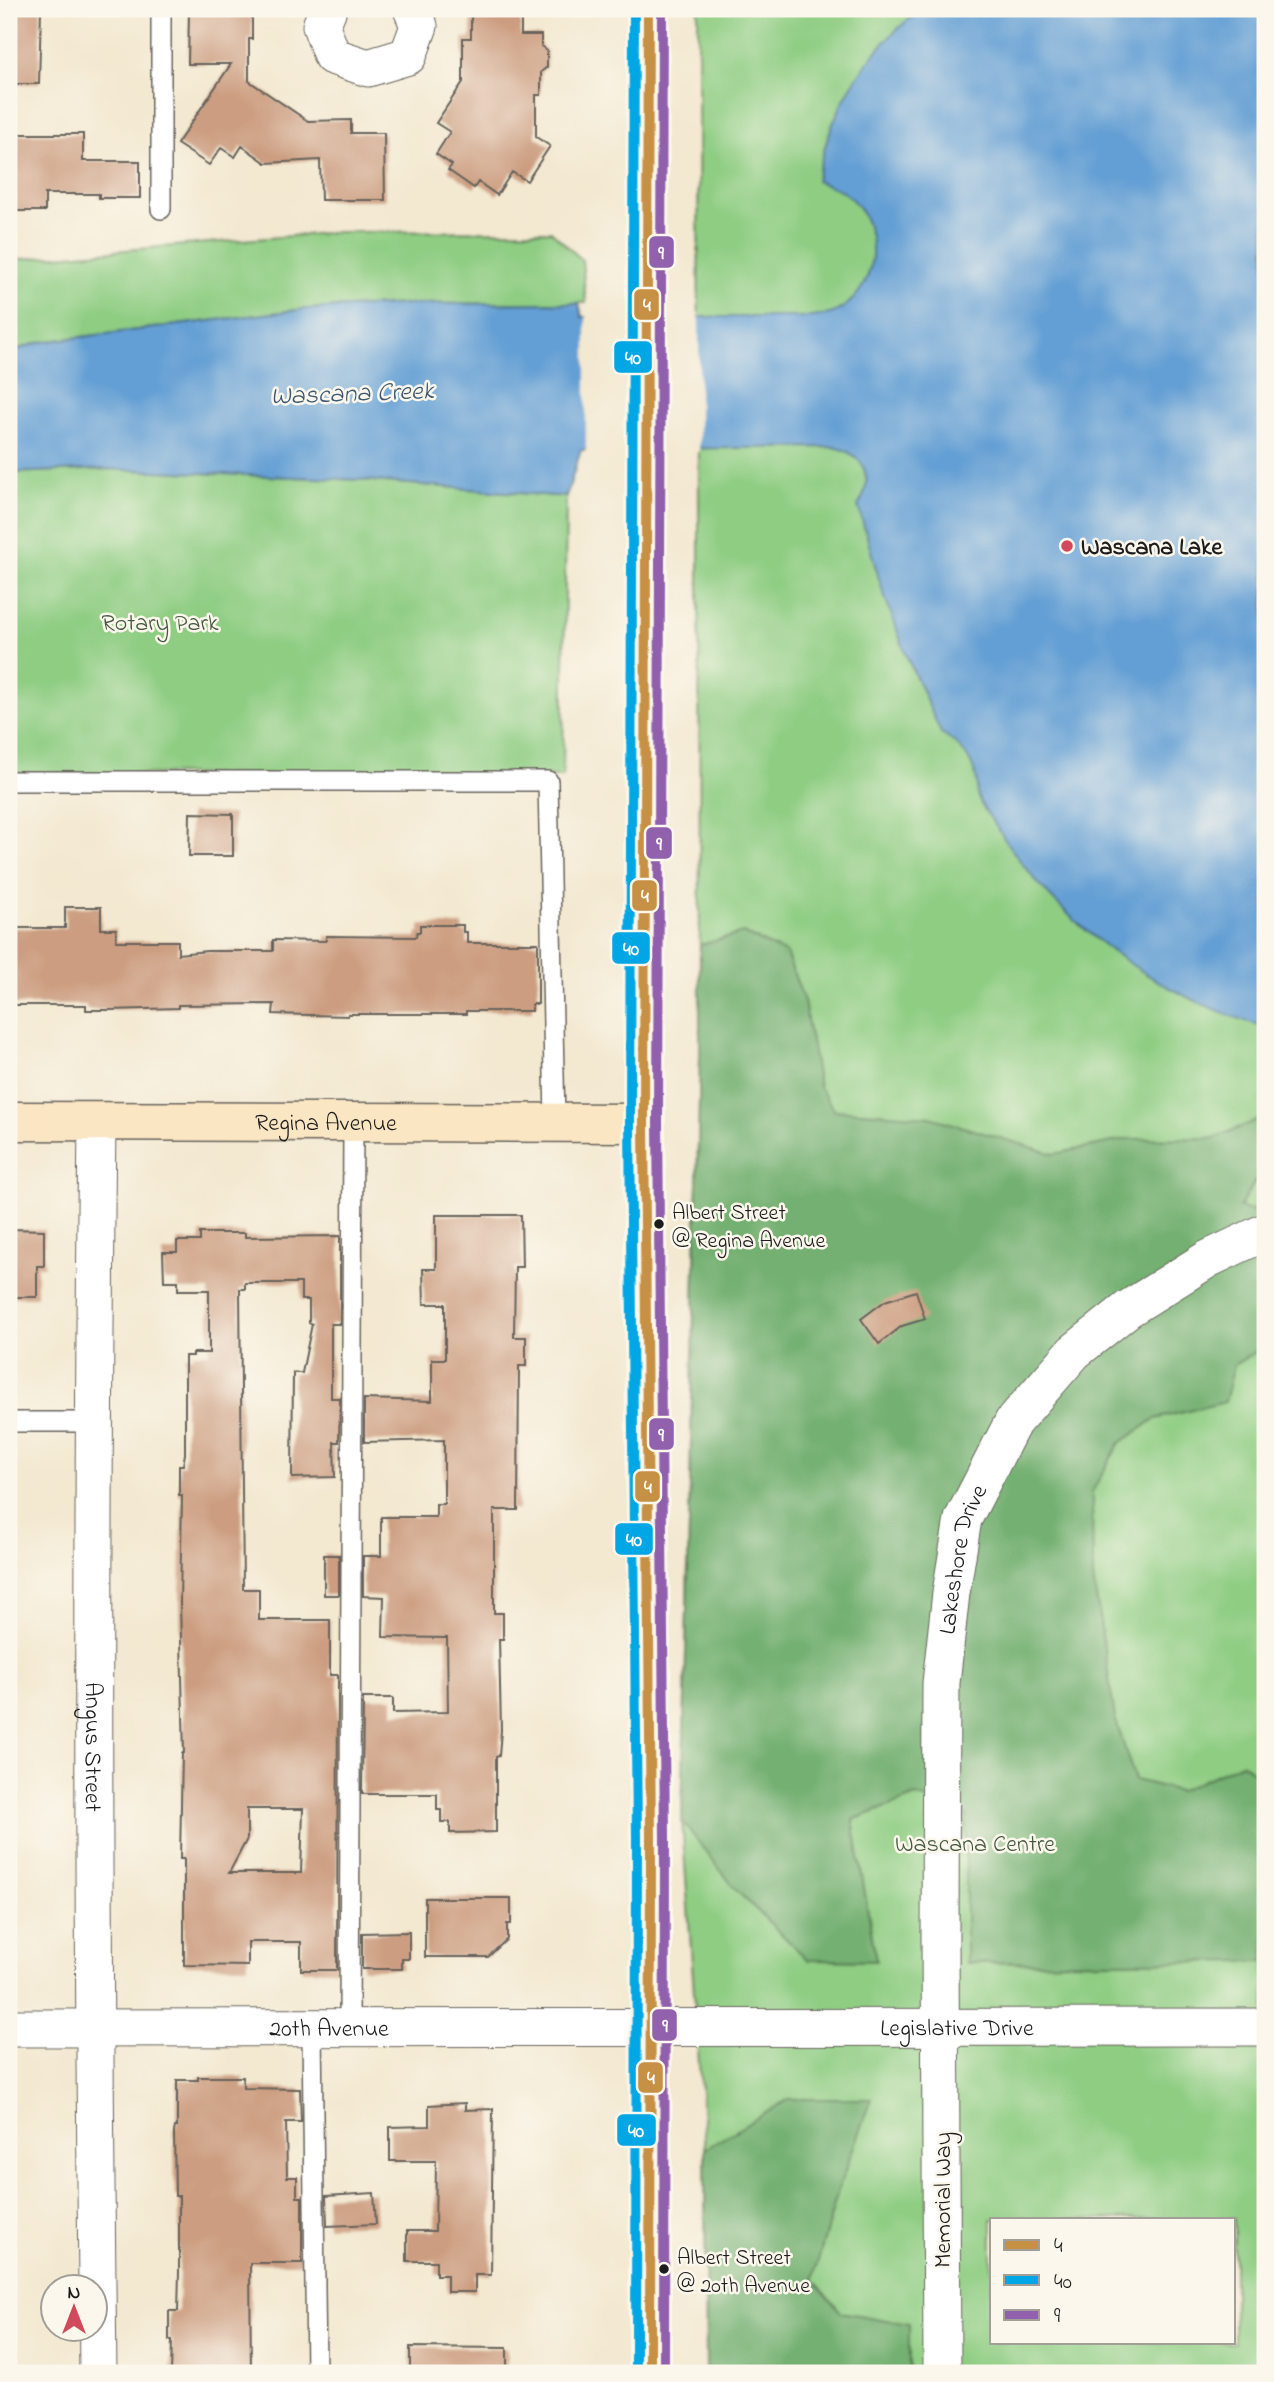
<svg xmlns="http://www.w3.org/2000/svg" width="1274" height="2382" viewBox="0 0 1274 2382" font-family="'Indie Flower',sans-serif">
  <rect width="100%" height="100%" fill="#fbf7ec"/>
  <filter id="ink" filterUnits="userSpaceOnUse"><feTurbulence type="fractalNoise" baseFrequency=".0143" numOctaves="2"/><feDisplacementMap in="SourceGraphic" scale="14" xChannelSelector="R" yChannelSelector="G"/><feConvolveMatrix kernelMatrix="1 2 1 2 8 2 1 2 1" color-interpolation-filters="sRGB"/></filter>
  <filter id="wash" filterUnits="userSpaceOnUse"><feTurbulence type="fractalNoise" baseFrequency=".00686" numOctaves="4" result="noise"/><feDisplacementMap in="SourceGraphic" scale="28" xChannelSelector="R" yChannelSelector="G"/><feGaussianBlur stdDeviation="1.57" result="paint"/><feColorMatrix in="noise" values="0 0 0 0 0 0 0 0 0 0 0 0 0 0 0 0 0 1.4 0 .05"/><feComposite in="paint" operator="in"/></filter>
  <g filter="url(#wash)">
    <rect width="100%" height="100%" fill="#f3e8d0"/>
    <!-- green -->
    <path fill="#8fcd83" stroke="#567450" stroke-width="2" fill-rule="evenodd" d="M 698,9 L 1265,9 L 1265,2373 L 706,2373 L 705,2149 L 682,1821 L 700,1056 ZM 992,2219 L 1234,2219 L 1234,2342 L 992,2342 Z
      M 551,231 L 582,260 L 586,303 L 410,304 L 306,309 L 41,342 L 9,352 L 9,260 L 338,232 Z
      M 109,469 L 362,480 L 566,497 L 563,777 L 9,773 L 9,473 Z"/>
    <!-- forest -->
    <path fill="#73b071" stroke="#486646" stroke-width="2" d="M 743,933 L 786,953 L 804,1001 L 819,1087 L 834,1110 L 930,1117 L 1054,1154 L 1127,1139 L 1214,1138 L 1265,1117 L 1265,1165 L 1239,1208 L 1265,1212 L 1265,1346 L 1234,1365 L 1225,1402 L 1155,1419 L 1119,1444 L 1092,1492 L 1093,1577 L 1115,1718 L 1135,1780 L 1179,1791 L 1242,1763 L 1265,1779 L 1265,1961 L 966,1963 L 966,1814 L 916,1796 L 853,1820 L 876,1961 L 808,1960 L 737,1891 L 682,1821 L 700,1056 L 700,945 Z
      M 789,2099 L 871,2099 L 839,2187 L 813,2279 L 841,2312 L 909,2324 L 909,2373 L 706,2373 L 705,2149 Z"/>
    <!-- water -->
    <path fill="#649fd4" stroke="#405e78" stroke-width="2" d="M 922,9 L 1265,9 L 1265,1027 C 1156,995 1057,924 996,826 C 990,817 979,805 977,794 C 977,791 977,787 977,783 C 974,761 960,744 941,733 L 907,657 L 881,586 L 858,506 C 875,479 865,454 834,447 L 581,450 L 566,497 L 362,480 L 109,469 L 9,473 L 9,352 L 41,342 L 306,309 L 410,304 L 579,303 L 582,317 L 811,317 C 818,316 826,315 833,313 C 880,292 885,226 846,194 C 837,187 826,185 816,181 C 821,160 826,139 835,119 C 852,77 885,35 922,9 Z"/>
    <!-- pier -->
    <path fill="#f3e8d0" d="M 699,313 L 699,452 L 586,454 L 586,314 Z"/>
    <g id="blocks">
      <!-- building -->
      <path fill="#cc9d80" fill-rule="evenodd" d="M 9,9 L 41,9 L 39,84 L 9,84 Z
        M 198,9 L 252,9 L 252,39 L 249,39 L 249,81 L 308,121 L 351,120 L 351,133 L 384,133 L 385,200 L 321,200 L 320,160 L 266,163 L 242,146 L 235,157 L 221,148 L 209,165 L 177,144 L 231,64 L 188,64 L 189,13 L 198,13 Z
        M 471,9 L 521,9 L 521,35 L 541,35 L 541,46 L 547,51 L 547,67 L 541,72 L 541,95 L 536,95 L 536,137 L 550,146 L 527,181 L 512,172 L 497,195 L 478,182 L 474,188 L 448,170 L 452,165 L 436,154 L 450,132 L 436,123 L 463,82 L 463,38 L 471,38 Z
        M 9,134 L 83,134 L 83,161 L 140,161 L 140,198 L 99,198 L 99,194 L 45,194 L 45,211 L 9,211 Z
        M 190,813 L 233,814 L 233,856 L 189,856 Z
        M 65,907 L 101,907 L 101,929 L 116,929 L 116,941 L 178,941 L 178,954 L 207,951 L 273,951 L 273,940 L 326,941 L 326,936 L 416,937 L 417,932 L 420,932 L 420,925 L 463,925 L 463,932 L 467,932 L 467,943 L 538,943 L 538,1004 L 532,1004 L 532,1011 L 466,1011 L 466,1014 L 348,1014 L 348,1016 L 273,1014 L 274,1004 L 178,1005 L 178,1008 L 109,1010 L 86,1010 L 86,1005 L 9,1005 L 9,928 L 65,928 Z
        M 436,1215 L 521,1215 L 522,1267 L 515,1267 L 514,1337 L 526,1337 L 526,1366 L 519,1366 L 518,1510 L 494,1510 L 494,1613 L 503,1613 L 503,1639 L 499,1639 L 501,1730 L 499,1756 L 496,1757 L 496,1832 L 450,1833 L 450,1822 L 441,1822 L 441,1810 L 437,1810 L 437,1794 L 362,1794 L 363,1698 L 393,1698 L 393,1713 L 448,1712 L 447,1638 L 383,1637 L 384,1597 L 363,1596 L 363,1556 L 381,1556 L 381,1517 L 436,1517 L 436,1504 L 444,1504 L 444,1440 L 364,1442 L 364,1399 L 432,1401 L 432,1359 L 445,1359 L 445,1304 L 424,1304 L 423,1269 L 436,1269 Z
        M 9,1229 L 44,1230 L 44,1266 L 37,1266 L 37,1297 L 9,1297 Z
        M 200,1233 L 245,1233 L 245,1237 L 340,1236 L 340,1324 L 331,1324 L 331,1398 L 340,1398 L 339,1442 L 334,1442 L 335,1477 L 292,1478 L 293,1373 L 302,1373 L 312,1324 L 309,1323 L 309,1300 L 301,1300 L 301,1283 L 245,1283 L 245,1289 L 240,1289 L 243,1589 L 259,1589 L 259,1620 L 330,1620 L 330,1675 L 338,1675 L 337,1970 L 301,1970 L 301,1942 L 248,1942 L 248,1966 L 184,1965 L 184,1859 L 180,1859 L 182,1753 L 184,1753 L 180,1602 L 182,1495 L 179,1495 L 179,1465 L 183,1465 L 185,1454 L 185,1356 L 193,1356 L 193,1353 L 209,1353 L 209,1290 L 178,1290 L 178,1281 L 164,1281 L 163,1252 L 177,1252 L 177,1241 L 200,1241 ZM 247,1809 L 303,1809 L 301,1873 L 229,1873 L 247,1839 Z
        M 916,1291 L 925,1319 L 902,1326 L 879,1344 L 861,1319 L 885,1301 Z
        M 324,1555 L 339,1555 L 339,1595 L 324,1595 Z
        M 425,1898 L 511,1898 L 511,1924 L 507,1924 L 507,1939 L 488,1957 L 425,1957 Z
        M 409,1932 L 409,1959 L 402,1959 L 402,1969 L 362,1969 L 362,1933 Z
        M 198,2077 L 243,2077 L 243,2088 L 300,2089 L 301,2122 L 286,2122 L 287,2177 L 297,2177 L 297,2197 L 302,2197 L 302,2263 L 250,2263 L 251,2373 L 171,2373 L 172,2340 L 169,2340 L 169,2311 L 178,2311 L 179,2272 L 179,2196 L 175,2196 L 174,2132 L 175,2127 L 177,2127 L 177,2080 L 198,2080 Z
        M 465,2103 L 465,2110 L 493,2109 L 491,2275 L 475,2275 L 475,2292 L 447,2292 L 447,2275 L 436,2275 L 436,2261 L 407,2261 L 407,2231 L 435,2231 L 436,2161 L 390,2161 L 390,2127 L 429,2126 L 429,2105 Z
        M 374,2193 L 376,2224 L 327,2226 L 326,2196 Z
        M 410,2347 L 507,2348 L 507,2373 L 410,2373 Z"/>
    </g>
  </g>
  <g filter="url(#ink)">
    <use href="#blocks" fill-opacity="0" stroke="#67635b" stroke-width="2"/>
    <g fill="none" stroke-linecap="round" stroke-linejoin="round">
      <defs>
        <path id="lane" d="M 161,9 L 161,209
          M 9,781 L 548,781 L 555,1122
          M 9,1422 L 94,1422
          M 312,2028 L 316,2373
          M 349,2028 L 353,1122"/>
        <g id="street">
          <path d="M 328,9 L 321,26 L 332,56 L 368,68 L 408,56 L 419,26 L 412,9"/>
          <path id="s1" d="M 97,1122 C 92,1539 93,1956 98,2373"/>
          <path id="s2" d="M 9,2028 L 1265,2027"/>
          <path id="s3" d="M 942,2373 L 940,1937 L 941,1683 L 951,1593 L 963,1519 L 1013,1422 L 1074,1352 L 1128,1309 L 1208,1259 L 1265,1232"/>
        </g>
        <g id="secondary">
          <path id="s4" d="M 9,1121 L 644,1123"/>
        </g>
        <path id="primary" d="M 648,9 L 644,1123 L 651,1837 L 650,2373"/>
      </defs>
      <!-- lane casing -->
      <use href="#lane" stroke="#67635b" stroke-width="22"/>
      <!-- street casing -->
      <use href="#street" stroke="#67635b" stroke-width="39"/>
      <!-- secondary casing -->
      <use href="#secondary" stroke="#67635b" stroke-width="41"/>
      <!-- primary casing -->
      <use href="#primary" stroke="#67635b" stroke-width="41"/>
      <!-- lane -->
      <use href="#lane" stroke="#fff" stroke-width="19"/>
      <!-- street -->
      <use href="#street" stroke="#fff" stroke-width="37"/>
      <!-- secondary -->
      <use href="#secondary" stroke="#fbe6c4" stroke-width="38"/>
      <!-- primary -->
      <use href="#primary" stroke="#f6c06b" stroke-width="38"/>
      <defs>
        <path id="bus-1" d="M 648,9 L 644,1123 L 651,1837 L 650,2373"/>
        <path id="bus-2" d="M 634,9 L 630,1123 L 637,1837 L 636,2373"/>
        <path id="bus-3" d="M 662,9 L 658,1123 L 665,1837 L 664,2373"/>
      </defs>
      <!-- bus-1 casing -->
      <use href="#bus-1" stroke="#fbf7ec" stroke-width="16"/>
      <!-- bus-2 casing -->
      <use href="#bus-2" stroke="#fbf7ec" stroke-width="16"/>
      <!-- bus-3 casing -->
      <use href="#bus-3" stroke="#fbf7ec" stroke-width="16"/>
      <!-- bus-1 -->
      <use href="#bus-1" stroke="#c79145" stroke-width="10"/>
      <!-- bus-2 -->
      <use href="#bus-2" stroke="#01a7e4" stroke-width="10"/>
      <!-- bus-3 -->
      <use href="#bus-3" stroke="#9161ad" stroke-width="10"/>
    </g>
  </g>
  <!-- markers -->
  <circle fill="#d1495b" stroke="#fbf7ec" stroke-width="2.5" cx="1067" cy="546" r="7"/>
  <g fill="#1c1c1c" stroke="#fbf7ec" stroke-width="2.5">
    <circle cx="659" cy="1224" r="6"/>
    <circle cx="664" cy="2269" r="6"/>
  </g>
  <g text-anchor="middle" stroke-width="5" stroke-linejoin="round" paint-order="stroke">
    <!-- bus labels -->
    <g font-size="22" fill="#1c1c1c" stroke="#fbf7ec" text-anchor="start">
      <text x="672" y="1219">Albert Street<tspan x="672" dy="28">@ Regina Avenue</tspan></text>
      <text x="677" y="2264">Albert Street<tspan x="677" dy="28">@ 20th Avenue</tspan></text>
    </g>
    <!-- poi labels -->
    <g font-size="24" font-weight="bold" fill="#1c1c1c" stroke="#fbf7ec" text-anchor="start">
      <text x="1081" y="554">Wascana Lake</text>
    </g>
    <!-- park labels -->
    <g font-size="24" fill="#445a40" stroke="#fbf7ec">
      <text x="160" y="630">Rotary Park</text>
      <text x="975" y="1851">Wascana Centre</text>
    </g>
    <!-- street labels -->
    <g font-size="24" fill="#1c1c1c" stroke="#fbf7ec">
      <text dy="8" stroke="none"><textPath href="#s4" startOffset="317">Regina Avenue</textPath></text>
      <text dy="8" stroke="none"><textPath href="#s3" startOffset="816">Lakeshore Drive</textPath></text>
      <text dy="8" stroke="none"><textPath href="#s1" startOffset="625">Angus Street</textPath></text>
      <text dy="8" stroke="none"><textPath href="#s2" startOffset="320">20th Avenue</textPath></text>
      <text dy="8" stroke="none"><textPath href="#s2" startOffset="948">Legislative Drive</textPath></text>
      <text transform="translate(942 2200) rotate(-90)" y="8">Memorial Way</text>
    </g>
    <!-- water labels -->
    <g font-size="26" font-style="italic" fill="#3c576f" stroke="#fbf7ec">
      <text transform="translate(352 392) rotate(-2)" y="9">Wascana Creek</text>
    </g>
  </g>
  <g stroke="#fbf7ec" stroke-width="2.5">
    <rect x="648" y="235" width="27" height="34" rx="7" fill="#9161ad"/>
    <rect x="633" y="288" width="27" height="33" rx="7" fill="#c79145"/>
    <rect x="613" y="340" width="40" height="34" rx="7" fill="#01a7e4"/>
    <rect x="645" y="826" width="28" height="34" rx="7" fill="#9161ad"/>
    <rect x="631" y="879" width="27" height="33" rx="7" fill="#c79145"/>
    <rect x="611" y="931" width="40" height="34" rx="7" fill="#01a7e4"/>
    <rect x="648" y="1417" width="27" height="34" rx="7" fill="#9161ad"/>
    <rect x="634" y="1470" width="27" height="33" rx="7" fill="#c79145"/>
    <rect x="614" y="1522" width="40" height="34" rx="7" fill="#01a7e4"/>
    <rect x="651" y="2008" width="27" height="34" rx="7" fill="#9161ad"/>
    <rect x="637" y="2061" width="27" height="33" rx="7" fill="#c79145"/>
    <rect x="616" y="2113" width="41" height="34" rx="7" fill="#01a7e4"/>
  </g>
  <g font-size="19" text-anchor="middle" font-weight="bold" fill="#fff">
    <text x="661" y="259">9</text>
    <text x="647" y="311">4</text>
    <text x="633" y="364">40</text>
    <text x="659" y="850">9</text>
    <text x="645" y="902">4</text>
    <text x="631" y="955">40</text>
    <text x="661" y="1441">9</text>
    <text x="648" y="1493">4</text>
    <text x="634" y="1546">40</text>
    <text x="665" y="2032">9</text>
    <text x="651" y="2084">4</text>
    <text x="636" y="2137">40</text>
  </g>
  <!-- margin -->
  <rect width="1274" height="2382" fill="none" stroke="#fbf7ec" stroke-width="35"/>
  <!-- legend -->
  <rect x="990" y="2218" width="245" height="126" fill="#fbf7ec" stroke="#a29f99" stroke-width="2"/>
  <rect x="1004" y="2240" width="35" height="10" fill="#c79145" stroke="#a29f99" stroke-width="2"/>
  <text x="1054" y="2252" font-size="21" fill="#1c1c1c">4</text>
  <rect x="1004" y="2275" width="35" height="10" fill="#01a7e4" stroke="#a29f99" stroke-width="2"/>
  <text x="1054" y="2288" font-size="21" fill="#1c1c1c">40</text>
  <rect x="1004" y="2310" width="35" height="10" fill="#9161ad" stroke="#a29f99" stroke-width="2"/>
  <text x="1054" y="2322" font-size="21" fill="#1c1c1c">9</text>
  <!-- north arrow -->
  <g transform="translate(74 2308)"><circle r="33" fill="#fbf7ec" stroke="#a29f99" stroke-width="2"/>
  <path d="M0-5L12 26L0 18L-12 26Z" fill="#d1495b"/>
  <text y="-10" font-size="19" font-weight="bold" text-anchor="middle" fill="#1c1c1c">N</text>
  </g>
</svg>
